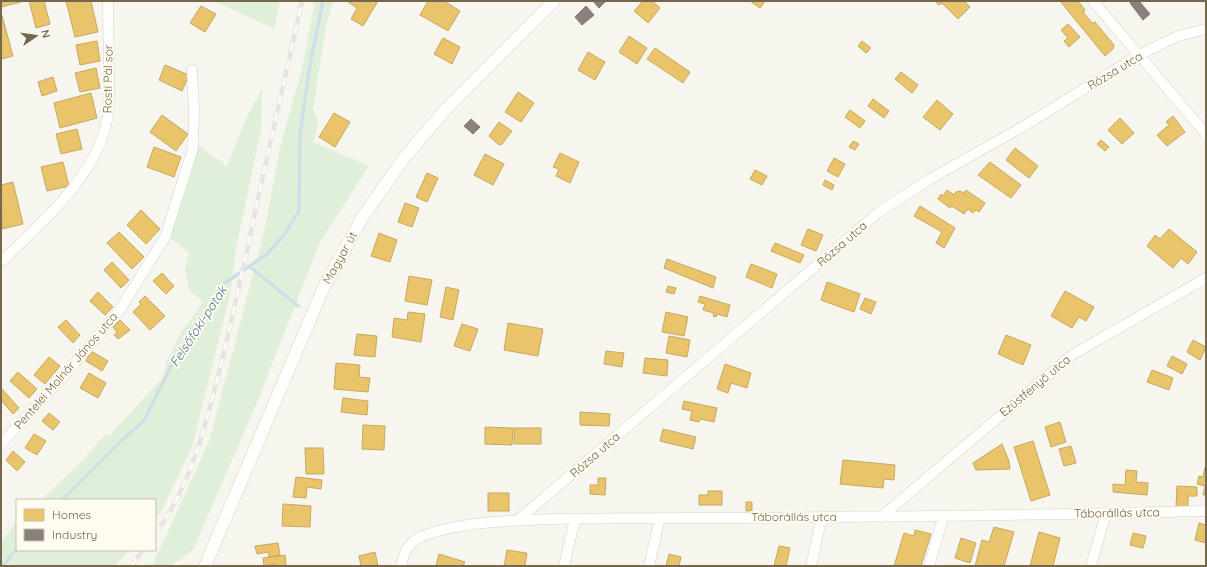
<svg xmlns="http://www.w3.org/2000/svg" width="1207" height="567" viewBox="0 0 1207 567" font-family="Quicksand,sans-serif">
  <rect width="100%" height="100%" fill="#f7f6ee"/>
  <!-- green -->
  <path fill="#e0efd9" d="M 215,1 L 280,1 L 274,29 Z
    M 315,1 L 333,1 L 326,27 L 313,108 L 319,123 L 313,142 L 369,166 L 320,242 L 256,405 L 193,550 L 170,566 L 152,566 L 209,442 L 265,228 L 280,147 L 302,69 Z
    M 262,89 L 261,130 L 236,248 L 231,291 L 192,447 L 161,512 L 155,519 L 155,500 L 41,500 L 83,460 L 105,435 L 109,436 L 163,377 L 167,361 L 181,332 L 203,302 L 189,290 L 185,269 L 189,253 L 170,238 L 194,165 L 198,145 L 227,166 L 248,114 Z
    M 17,520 L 17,550 L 129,550 L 115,566 L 1,566 L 1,543 Z"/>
  <!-- homes -->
  <path fill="#e9c46a" stroke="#c6a862" d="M 1,1 L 20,1 L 21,2 L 1,7 Z
    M 29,1 L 44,1 L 50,24 L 36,28 Z
    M 66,1 L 91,1 L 98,32 L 75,37 Z
    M 349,1 L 378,1 L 363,26 L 351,19 L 357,8 L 348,2 Z
    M 428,1 L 444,1 L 460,11 L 448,31 L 420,15 Z
    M 643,1 L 652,1 L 660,8 L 648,23 L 634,11 Z
    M 750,1 L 765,1 L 760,8 Z
    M 935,1 L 964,1 L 970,7 L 958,19 L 942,3 L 939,5 Z
    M 1060,1 L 1078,1 L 1085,10 L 1083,12 L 1092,23 L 1095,22 L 1114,45 L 1113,49 L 1105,56 Z
    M 201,6 L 216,14 L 205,32 L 190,23 Z
    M 1,12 L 13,56 L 1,59 Z
    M 1068,24 L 1080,37 L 1069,47 L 1064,41 L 1068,38 L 1061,30 Z
    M 629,36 L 647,48 L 637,64 L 619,52 Z
    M 443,38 L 460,47 L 452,64 L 434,54 Z
    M 97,41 L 100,61 L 80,65 L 76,45 Z
    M 862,41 L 871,48 L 866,53 L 858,46 Z
    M 655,48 L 690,72 L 683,83 L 647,59 Z
    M 588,52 L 605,62 L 595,80 L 578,70 Z
    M 165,65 L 189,75 L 182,91 L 159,80 Z
    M 96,68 L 100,88 L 80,92 L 75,73 Z
    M 901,72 L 918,85 L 912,93 L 895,79 Z
    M 53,77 L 57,91 L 42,96 L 38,82 Z
    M 518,92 L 534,103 L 521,122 L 505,112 Z
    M 91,93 L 97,118 L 60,128 L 54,103 Z
    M 873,99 L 889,111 L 884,118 L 868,106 Z
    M 937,100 L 953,114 L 940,130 L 923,117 Z
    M 850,110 L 865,121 L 860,128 L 845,117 Z
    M 334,113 L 350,122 L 335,147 L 319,137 Z
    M 162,115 L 188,134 L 176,151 L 150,132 Z
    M 1173,116 L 1185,132 L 1167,146 L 1157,135 L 1169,125 L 1166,122 Z
    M 1120,118 L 1134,133 L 1122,144 L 1108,130 Z
    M 499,122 L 512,131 L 502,144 L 499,145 L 489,136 Z
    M 77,129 L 82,149 L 61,154 L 56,134 Z
    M 1101,140 L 1109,147 L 1105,151 L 1097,144 Z
    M 853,141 L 859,144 L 855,150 L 849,147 Z
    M 154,147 L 181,157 L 174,177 L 147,167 Z
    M 1015,148 L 1038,166 L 1029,178 L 1006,160 Z
    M 560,153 L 579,162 L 570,183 L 556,176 L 559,169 L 553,167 Z
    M 485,154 L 504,164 L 493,185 L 474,175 Z
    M 834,158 L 845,164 L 838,177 L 827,171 Z
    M 63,162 L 69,186 L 47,191 L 41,167 Z
    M 990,162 L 1021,185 L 1011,198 L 978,175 Z
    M 755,170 L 767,176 L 762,185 L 750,179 Z
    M 427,173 L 438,178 L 427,202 L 416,197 Z
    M 825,180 L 834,185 L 832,190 L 823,185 Z
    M 13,182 L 23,224 L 2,229 L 1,185 Z
    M 947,190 L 954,195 L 956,192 L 960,191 L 964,193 L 966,190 L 985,203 L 979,212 L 976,210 L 973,213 L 968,209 L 964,214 L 952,206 L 950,208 L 938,199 L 941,194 L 943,196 Z
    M 405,203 L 419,208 L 412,227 L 398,222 Z
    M 920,206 L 955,228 L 944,248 L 936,243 L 942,232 L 914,216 Z
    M 141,210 L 160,229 L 146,244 L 127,225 Z
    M 808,229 L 823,235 L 816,251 L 801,245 Z
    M 1169,229 L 1197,252 L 1188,264 L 1181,258 L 1173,268 L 1147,246 L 1155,235 L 1160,239 Z
    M 119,232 L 144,257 L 132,269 L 107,243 Z
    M 379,233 L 397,240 L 390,262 L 371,256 Z
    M 775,243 L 804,255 L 800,263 L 771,251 Z
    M 667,259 L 716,277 L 713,288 L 664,268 Z
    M 112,262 L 129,280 L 121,288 L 104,270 Z
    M 751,264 L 777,274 L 772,288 L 746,277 Z
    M 162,273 L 174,286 L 166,294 L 153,281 Z
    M 409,276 L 432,280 L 427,305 L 405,301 Z
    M 827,282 L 860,294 L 854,312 L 821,300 Z
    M 668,286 L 676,288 L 674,294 L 666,292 Z
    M 446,287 L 459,290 L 453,320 L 440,317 Z
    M 1065,291 L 1094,307 L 1086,321 L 1079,317 L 1072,328 L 1051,316 Z
    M 98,292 L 113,307 L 105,315 L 90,301 Z
    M 145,296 L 165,316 L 150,330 L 133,312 L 141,304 L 139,302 Z
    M 700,296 L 730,305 L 727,317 L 717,314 L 716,317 L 713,316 L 714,313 L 703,310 L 705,304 L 698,302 Z
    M 865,298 L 876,302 L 871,314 L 860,309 Z
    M 408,312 L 425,314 L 421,342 L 392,337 L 394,318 L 407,320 Z
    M 666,312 L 688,317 L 684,336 L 662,332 Z
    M 66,320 L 80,335 L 73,343 L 58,327 Z
    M 120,320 L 130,330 L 118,339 L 114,335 L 117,332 L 113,327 Z
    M 508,323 L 543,329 L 538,356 L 504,350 Z
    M 462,324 L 478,329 L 470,351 L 454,346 Z
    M 357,334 L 377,336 L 375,357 L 354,355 Z
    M 1006,335 L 1031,345 L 1023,365 L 998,354 Z
    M 669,336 L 690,340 L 687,357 L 666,353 Z
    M 1193,340 L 1206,347 L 1200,360 L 1187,352 Z
    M 91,351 L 108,361 L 102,371 L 86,361 Z
    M 606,351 L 624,353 L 622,367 L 604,364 Z
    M 1172,356 L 1187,364 L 1182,374 L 1167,366 Z
    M 49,357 L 60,366 L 45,384 L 34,375 Z
    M 645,358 L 668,360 L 667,376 L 643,373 Z
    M 336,363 L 360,365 L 359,377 L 370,378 L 368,392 L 334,389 Z
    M 725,364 L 751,373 L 747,388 L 731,383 L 728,393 L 717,389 Z
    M 1152,370 L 1173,378 L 1169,390 L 1147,382 Z
    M 18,372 L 37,389 L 29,398 L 10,381 Z
    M 89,373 L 106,383 L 98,398 L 80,388 Z
    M 1,388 L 19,408 L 13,414 L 1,400 Z
    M 343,398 L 368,401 L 367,415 L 341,412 Z
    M 684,401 L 717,408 L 714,422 L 700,419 L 699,422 L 690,420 L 692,411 L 682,409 Z
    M 580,412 L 610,414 L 609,426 L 580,425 Z
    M 49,413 L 60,422 L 53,430 L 42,421 Z
    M 1060,422 L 1066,442 L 1051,447 L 1045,427 Z
    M 363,425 L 385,426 L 384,450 L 362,449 Z
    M 485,427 L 513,428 L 512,445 L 485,444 Z
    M 514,428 L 541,428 L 541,444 L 514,444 Z
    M 663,429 L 696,437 L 693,449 L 660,441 Z
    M 34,434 L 46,441 L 37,455 L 25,448 Z
    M 1033,441 L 1050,495 L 1031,501 L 1014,447 Z
    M 1002,444 L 1009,461 L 1010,469 L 976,470 L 973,463 Z
    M 1071,446 L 1076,463 L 1064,466 L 1059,449 Z
    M 305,448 L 323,448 L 324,474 L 306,474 Z
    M 13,451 L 25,462 L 17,471 L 6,460 Z
    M 843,460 L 895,465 L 894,480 L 884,479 L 883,488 L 840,484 Z
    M 1205,467 L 1206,467 L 1206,495 L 1203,495 L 1205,486 L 1197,484 L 1199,476 L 1203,477 Z
    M 1126,470 L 1137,471 L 1136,482 L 1148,483 L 1147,495 L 1113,492 L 1113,484 L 1125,485 Z
    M 296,477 L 322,480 L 321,489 L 307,487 L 306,498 L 293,497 Z
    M 598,478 L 606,478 L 605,495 L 590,494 L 590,485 L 598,485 Z
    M 1177,486 L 1197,487 L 1197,496 L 1188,496 L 1188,507 L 1176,507 Z
    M 708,491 L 722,491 L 722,505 L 699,505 L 699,495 L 708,495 Z
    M 488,493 L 509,493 L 509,511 L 488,511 Z
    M 746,502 L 752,502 L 752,511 L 746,511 Z
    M 283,504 L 311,506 L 310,527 L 282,526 Z
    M 1199,523 L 1206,525 L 1206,543 L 1195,540 Z
    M 994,527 L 1014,532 L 1004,566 L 975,566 L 982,540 L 989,542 Z
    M 915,530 L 931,534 L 921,566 L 894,566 L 904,533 L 914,536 Z
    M 1039,532 L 1060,538 L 1053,566 L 1030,566 Z
    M 1133,533 L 1146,536 L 1143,548 L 1130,545 Z
    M 961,538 L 976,543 L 970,563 L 955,558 Z
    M 278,543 L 280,555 L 269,557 L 268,552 L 257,554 L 255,546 Z
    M 779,546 L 790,548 L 786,566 L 774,566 Z
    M 507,550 L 527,553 L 525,566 L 504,566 Z
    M 375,552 L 378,566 L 361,566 L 359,556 Z
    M 439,554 L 465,562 L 463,566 L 436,566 Z
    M 669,554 L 681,557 L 679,566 L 666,566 Z
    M 285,555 L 286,566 L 276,566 L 275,564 L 264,566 L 263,558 Z"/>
  <!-- industry -->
  <path fill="#8a817c" stroke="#84796e" d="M 593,1 L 606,1 L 599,8 Z
    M 1132,1 L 1139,1 L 1150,14 L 1143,20 L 1130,3 Z
    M 586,6 L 594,15 L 582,25 L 575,17 Z
    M 471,119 L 480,127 L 473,134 L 464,126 Z"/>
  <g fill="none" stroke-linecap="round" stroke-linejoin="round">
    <!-- stream -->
    <path stroke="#d0dfe7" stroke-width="3.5" d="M 249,266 L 298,306
      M 62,500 L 122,440 L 144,421 L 175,358 L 195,327 L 206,317 L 222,285 L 267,254 L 284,235 L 299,211 L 300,135 L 310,65 L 323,1
      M 3,566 L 17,548"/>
    <defs>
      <path id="minor" d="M 1093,1 L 1206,134
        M 1,262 C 40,224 97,176 107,120 C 110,104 109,87 109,71 C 109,48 108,24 108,1
        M 1,444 L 69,370 L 119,311 L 165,237 L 193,148 L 194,110 L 192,70
        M 881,517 L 1072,355 L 1206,278
        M 518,520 L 879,212 L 930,179 L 1024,126 L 1139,55 L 1178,36 L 1206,29
        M 401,566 C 405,548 410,540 428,534 C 467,521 510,521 551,519 C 606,518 662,518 717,518 C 880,517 1043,515 1206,511
        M 564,566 L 575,519
        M 649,566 L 660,518
        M 811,566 L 822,517
        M 929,566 L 944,515
        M 1091,566 L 1106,513"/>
      <path id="tertiary" d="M 205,566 L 324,287 L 362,218 L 404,158 L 446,109 L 554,1"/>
    </defs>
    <!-- minor casing -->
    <use href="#minor" stroke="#d5d2c9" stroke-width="11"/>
    <!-- tertiary casing -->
    <use href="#tertiary" stroke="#d5d2c9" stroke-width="13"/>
    <!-- minor -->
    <use href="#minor" stroke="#fefefc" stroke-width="10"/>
    <!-- tertiary -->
    <use href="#tertiary" stroke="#fefefc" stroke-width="12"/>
    <defs>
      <path id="rail" d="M 155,534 C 191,486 205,427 220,369 C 230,328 239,287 248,246 C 265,164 284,83 302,1
        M 131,566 L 143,550"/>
    </defs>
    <!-- rail casing -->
    <use href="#rail" stroke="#e6e3e6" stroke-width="4.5"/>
    <!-- rail -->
    <use href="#rail" stroke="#fefcf0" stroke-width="3" stroke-dasharray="9" stroke-linecap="butt"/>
  </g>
  <g text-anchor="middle" stroke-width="4" stroke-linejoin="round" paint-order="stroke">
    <!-- street labels -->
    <g font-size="12" fill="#75664e" stroke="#fefcf0">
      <text transform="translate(1115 71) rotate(-31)" y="4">Rózsa utca</text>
      <text transform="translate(108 79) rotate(-89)" y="4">Rosti Pál sor</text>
      <text transform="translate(842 244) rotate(-41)" y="4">Rózsa utca</text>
      <text transform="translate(340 258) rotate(-61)" y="4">Magyar út</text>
      <text transform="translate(66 371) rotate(-49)" y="4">Pentelei Molnár János utca</text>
      <text transform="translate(1035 386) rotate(-40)" y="4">Ezüstfenyő utca</text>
      <text transform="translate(595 455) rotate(-41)" y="4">Rózsa utca</text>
      <text transform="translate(1117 513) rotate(-1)" y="4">Táborállás utca</text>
      <text x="794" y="521">Táborállás utca</text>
    </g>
    <!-- water labels -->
    <g font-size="13" font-style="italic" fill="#507794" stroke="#fefcf0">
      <text transform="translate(198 326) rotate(-57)" y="5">Felsőfoki-patak</text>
    </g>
  </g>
  <!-- border -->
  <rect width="1207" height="567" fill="none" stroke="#75664e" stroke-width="4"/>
  <!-- legend -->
  <rect x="16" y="499" width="140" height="52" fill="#fefcf0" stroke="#c7c0af"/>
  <rect x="24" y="509" width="20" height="12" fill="#e9c46a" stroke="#c7c0af"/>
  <text x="52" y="519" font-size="12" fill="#75664e">Homes</text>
  <rect x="24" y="529" width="20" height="12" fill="#8a817c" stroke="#c7c0af"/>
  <text x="52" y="539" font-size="12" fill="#75664e">Industry</text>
  <!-- north arrow -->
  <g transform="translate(36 36) rotate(77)" stroke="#fefcf0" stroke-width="3" paint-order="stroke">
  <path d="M0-3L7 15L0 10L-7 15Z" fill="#75664e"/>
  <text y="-6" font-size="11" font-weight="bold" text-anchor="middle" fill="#75664e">N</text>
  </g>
</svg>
